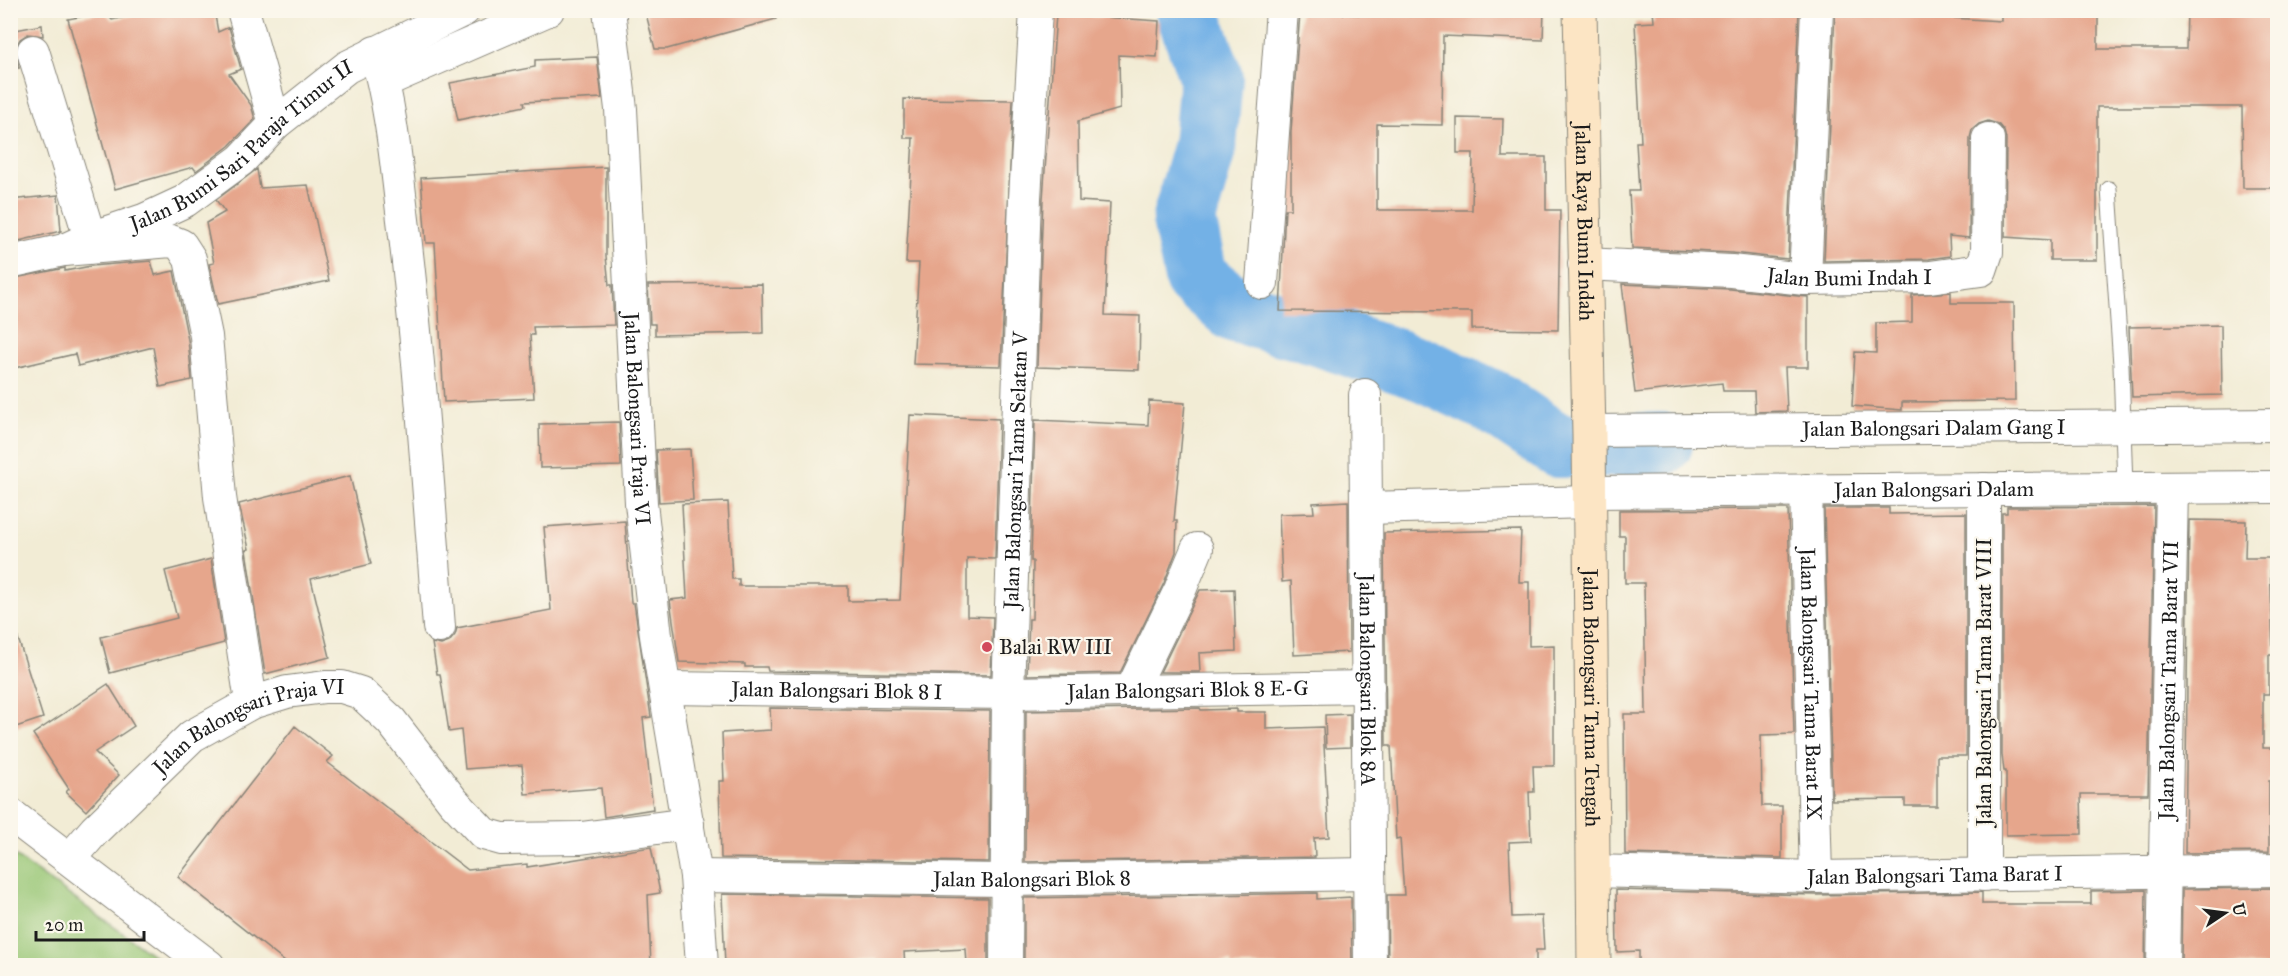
<svg xmlns="http://www.w3.org/2000/svg" width="2288" height="976" viewBox="0 0 2288 976" font-family="'IM FELL Great Primer',serif">
  <rect width="100%" height="100%" fill="#fbf7ec"/>
  <filter id="ink" filterUnits="userSpaceOnUse"><feTurbulence type="fractalNoise" baseFrequency=".0167" numOctaves="2"/><feDisplacementMap in="SourceGraphic" scale="12" xChannelSelector="R" yChannelSelector="G"/><feConvolveMatrix kernelMatrix="1 2 1 2 8 2 1 2 1" color-interpolation-filters="sRGB"/></filter>
  <filter id="wash" filterUnits="userSpaceOnUse"><feTurbulence type="fractalNoise" baseFrequency=".008" numOctaves="4" result="noise"/><feDisplacementMap in="SourceGraphic" scale="24" xChannelSelector="R" yChannelSelector="G"/><feGaussianBlur stdDeviation="1.35" result="paint"/><feColorMatrix in="noise" values="0 0 0 0 0 0 0 0 0 0 0 0 0 0 0 0 0 1.4 0 .05"/><feComposite in="paint" operator="in"/></filter>
  <g filter="url(#wash)">
    <rect width="100%" height="100%" fill="#f2ecd5"/>
    <!-- green -->
    <path fill="#98c674" stroke="#5a7148" stroke-width="1.5" d="M 10,853 L 11,853 L 167,965 L 11,965 Z"/>
    <g fill="none" stroke-linecap="round" stroke-linejoin="round">
      <!-- river -->
      <path stroke="#73b1e6" stroke-width="64" d="M 1187,10 L 1211,78 L 1205,145 L 1184,219 L 1196,277 L 1236,311 L 1318,334 L 1424,370 L 1493,402 L 1558,446 L 1661,444"/>
    </g>
    <g id="blocks">
      <!-- building -->
      <path fill="#e6a68c" d="M 158,10 L 214,10 L 218,32 L 229,27 L 241,69 L 229,74 L 251,105 L 255,119 L 229,146 L 196,171 L 193,167 L 115,189 L 68,19 L 105,12 L 112,20 Z
        M 645,10 L 775,10 L 776,19 L 667,49 L 655,49 Z
        M 1411,10 L 1544,10 L 1543,40 L 1443,36 L 1442,125 L 1377,124 L 1377,210 L 1472,210 L 1473,153 L 1457,153 L 1457,118 L 1503,119 L 1502,157 L 1546,157 L 1546,210 L 1560,210 L 1558,330 L 1472,329 L 1472,312 L 1280,311 L 1285,209 L 1291,209 L 1291,131 L 1300,13 L 1411,16 Z
        M 1653,10 L 1799,10 L 1788,259 L 1732,253 L 1632,248 L 1629,191 L 1639,191 L 1636,142 L 1641,142 L 1635,23 L 1654,22 Z
        M 2001,10 L 2098,10 L 2098,49 L 2186,49 L 2187,10 L 2277,10 L 2277,188 L 2243,188 L 2242,107 L 2097,107 L 2097,260 L 2050,260 L 2050,240 L 2005,237 L 2006,139 L 2004,131 L 1998,124 L 1988,121 L 1979,124 L 1972,130 L 1970,138 L 1969,238 L 1949,236 L 1950,256 L 1929,259 L 1824,261 L 1835,11 L 2001,21 Z
        M 1056,14 L 1159,21 L 1157,57 L 1119,55 L 1120,109 L 1078,121 L 1079,201 L 1110,203 L 1105,315 L 1140,316 L 1139,370 L 1037,367 L 1043,199 Z
        M 42,25 L 43,36 L 28,34 L 20,39 L 15,48 L 19,68 L 10,69 L 10,31 Z
        M 597,57 L 602,98 L 524,102 L 525,106 L 458,120 L 450,83 L 535,67 L 535,60 Z
        M 904,99 L 1013,100 L 1001,366 L 913,364 L 919,263 L 906,263 L 913,138 L 904,138 Z
        M 606,167 L 606,256 L 609,285 L 612,285 L 614,325 L 533,327 L 534,335 L 530,335 L 534,398 L 444,402 L 435,243 L 426,243 L 421,178 Z
        M 257,169 L 260,188 L 308,185 L 329,281 L 218,304 L 209,264 L 214,263 L 206,223 L 225,212 L 216,200 Z
        M 58,195 L 61,231 L 10,243 L 10,200 Z
        M 151,261 L 155,275 L 174,271 L 188,340 L 192,380 L 160,387 L 153,347 L 78,366 L 75,354 L 10,369 L 10,279 L 65,268 L 65,271 L 91,266 Z
        M 762,284 L 763,333 L 655,335 L 655,324 L 650,324 L 648,285 Z
        M 1622,284 L 1730,289 L 1808,297 L 1808,367 L 1785,367 L 1787,411 L 1755,412 L 1754,391 L 1723,391 L 1722,383 L 1635,393 Z
        M 1951,292 L 1951,303 L 2014,303 L 2015,401 L 1902,402 L 1902,410 L 1852,406 L 1855,352 L 1876,353 L 1876,323 L 1912,322 L 1912,295 Z
        M 2221,325 L 2222,395 L 2132,397 L 2129,327 Z
        M 1149,401 L 1185,403 L 1174,521 L 1177,521 L 1176,552 L 1164,583 L 1120,673 L 1027,675 L 1029,619 L 1032,619 L 1033,561 L 1031,561 L 1035,420 L 1148,425 Z
        M 910,415 L 999,419 L 995,559 L 967,558 L 967,616 L 993,617 L 991,675 L 768,671 L 767,667 L 745,667 L 745,664 L 679,662 L 670,600 L 687,598 L 682,504 L 728,502 L 732,579 L 739,579 L 739,586 L 848,586 L 848,601 L 900,600 Z
        M 619,422 L 621,466 L 540,468 L 539,424 Z
        M 690,449 L 693,500 L 659,502 L 656,450 Z
        M 350,476 L 371,564 L 311,579 L 330,657 L 265,674 L 246,550 L 249,549 L 239,504 Z
        M 1348,501 L 1349,652 L 1294,655 L 1291,581 L 1282,582 L 1279,514 L 1314,513 L 1313,503 Z
        M 2154,506 L 2148,794 L 2081,794 L 2082,834 L 2006,835 L 2006,771 L 2004,771 L 2002,755 L 2002,513 L 2007,513 L 2007,507 Z
        M 1824,508 L 1889,508 L 1889,514 L 1966,513 L 1966,756 L 1937,756 L 1937,806 L 1905,806 L 1905,799 L 1832,800 Z
        M 1788,509 L 1794,734 L 1761,735 L 1762,806 L 1782,806 L 1782,858 L 1625,854 L 1624,714 L 1646,714 L 1644,583 L 1625,583 L 1625,536 L 1619,536 L 1619,510 Z
        M 2189,520 L 2246,521 L 2245,558 L 2270,558 L 2273,655 L 2269,655 L 2269,694 L 2263,694 L 2263,748 L 2277,748 L 2277,781 L 2269,781 L 2269,852 L 2185,853 Z
        M 625,521 L 631,603 L 634,603 L 651,717 L 643,718 L 653,809 L 604,817 L 601,788 L 525,794 L 522,765 L 465,769 L 461,730 L 449,732 L 440,674 L 437,674 L 432,643 L 441,645 L 449,642 L 455,635 L 457,628 L 551,610 L 544,527 Z
        M 1521,530 L 1519,582 L 1529,582 L 1529,646 L 1554,645 L 1554,766 L 1533,766 L 1534,792 L 1529,792 L 1531,841 L 1509,842 L 1512,917 L 1542,916 L 1544,950 L 1536,950 L 1536,966 L 1388,966 L 1387,895 L 1404,895 L 1400,838 L 1396,839 L 1391,746 L 1386,746 L 1384,533 Z
        M 211,559 L 224,643 L 110,673 L 101,637 L 177,618 L 165,571 Z
        M 1234,589 L 1236,651 L 1199,653 L 1200,672 L 1160,672 L 1200,590 Z
        M 17,635 L 43,718 L 10,729 L 10,636 Z
        M 108,684 L 134,726 L 95,752 L 119,775 L 86,811 L 66,792 L 69,789 L 33,734 Z
        M 770,708 L 990,711 L 989,862 L 721,858 L 719,781 L 724,781 L 722,733 L 771,730 Z
        M 1200,708 L 1201,710 L 1237,709 L 1237,712 L 1266,712 L 1266,729 L 1323,727 L 1329,837 L 1314,838 L 1315,857 L 1025,862 L 1026,711 Z
        M 1350,714 L 1350,747 L 1326,748 L 1325,715 Z
        M 295,726 L 333,756 L 327,762 L 468,870 L 527,864 L 527,867 L 651,847 L 660,893 L 648,895 L 651,966 L 290,966 L 178,877 Z
        M 2277,888 L 2277,966 L 2181,964 L 2182,889 Z
        M 1616,890 L 1816,895 L 1982,892 L 1982,904 L 2091,904 L 2091,891 L 2146,890 L 2145,966 L 1639,966 L 1639,951 L 1617,952 Z
        M 1317,893 L 1317,899 L 1351,897 L 1352,966 L 1231,966 L 1231,962 L 1156,966 L 1028,966 L 1028,962 L 1024,962 L 1024,898 Z
        M 722,894 L 988,898 L 988,964 L 967,965 L 966,949 L 904,952 L 905,966 L 877,966 L 877,959 L 803,962 L 803,966 L 725,966 Z"/>
    </g>
  </g>
  <g filter="url(#ink)">
    <use href="#blocks" fill-opacity="0" stroke="#878478" stroke-width="1.5"/>
    <g fill="none" stroke-linecap="round" stroke-linejoin="round">
      <defs>
        <path id="lane" d="M 2109,189 L 2121,365 L 2125,488"/>
        <g id="street">
          <path d="M 243,10 L 275,124"/>
          <path id="s1" d="M 609,10 L 621,109 L 641,503 L 656,636 L 696,876 L 702,966"/>
          <path d="M 33,51 L 90,238"/>
          <path d="M 375,52 C 393,113 397,174 405,236 C 420,366 429,496 439,627"/>
          <path d="M 385,81 L 548,10"/>
          <path d="M 64,250 L 171,241 L 181,245 L 190,259 L 206,336 L 220,497 L 249,689"/>
          <path id="s2" d="M 10,262 L 64,250 L 90,238 L 144,220 L 185,201 L 241,160 L 275,124 L 347,67 L 464,10"/>
          <path id="s3" d="M 1584,264 L 1731,271 L 1805,279 L 1930,277 L 1981,270 L 1987,252 L 1988,139"/>
          <path d="M 1805,279 L 1817,10"/>
          <path d="M 1262,283 L 1282,10"/>
          <path id="s4" d="M 1365,395 L 1370,966"/>
          <path id="s5" d="M 1589,431 L 2278,425"/>
          <path d="M 1984,489 L 1984,875"/>
          <path id="s6" d="M 1806,490 L 1816,877"/>
          <path id="s7" d="M 1589,492 L 2278,487"/>
          <path d="M 1367,508 L 1589,502"/>
          <path id="s8" d="M 666,688 L 1008,693 L 1368,687"/>
          <path d="M 1131,691 L 1180,590 L 1197,549"/>
          <path d="M 10,814 L 209,966"/>
          <path id="s9" d="M 70,859 L 95,830 L 192,736 L 251,703 L 287,692 L 325,687 L 342,687 L 361,693 L 391,721 L 453,801 L 484,834 L 502,839 L 581,838 L 688,824"/>
          <path id="s10" d="M 1593,871 L 1816,877 L 2278,870"/>
          <path id="s11" d="M 696,876 L 1005,880 L 1369,874"/>
          <path id="s12" d="M 1006,966 L 1008,693 L 1025,198 L 1036,10"/>
          <path id="s13" d="M 2163,966 L 2172,488"/>
        </g>
        <g id="secondary">
          <path id="s14" d="M 1580,10 L 1589,434 L 1594,966"/>
        </g>
      </defs>
      <!-- lane casing -->
      <use href="#lane" stroke="#878478" stroke-width="17"/>
      <!-- street casing -->
      <use href="#street" stroke="#878478" stroke-width="34"/>
      <!-- secondary casing -->
      <use href="#secondary" stroke="#878478" stroke-width="35"/>
      <!-- lane -->
      <use href="#lane" stroke="#fff" stroke-width="15"/>
      <!-- street -->
      <use href="#street" stroke="#fff" stroke-width="32"/>
      <!-- secondary -->
      <use href="#secondary" stroke="#fce5c4" stroke-width="33"/>
    </g>
  </g>
  <!-- markers -->
  <circle fill="#d1495b" stroke="#fbf7ec" stroke-width="2" cx="987" cy="647" r="6"/>
  <g text-anchor="middle" stroke-width="4.5" stroke-linejoin="round" paint-order="stroke">
    <!-- street labels -->
    <g font-size="21" fill="#1c1c1c" stroke="#fbf7ec">
      <text dy="7" stroke="none"><textPath href="#s2" startOffset="264">Jalan Bumi Sari Paraja Timur II</textPath></text>
      <text dy="7" stroke="none"><textPath href="#s14" startOffset="212">Jalan Raya Bumi Indah</textPath></text>
      <text dy="7" stroke="none"><textPath href="#s3" startOffset="266">Jalan Bumi Indah I</textPath></text>
      <text dy="7" stroke="none"><textPath href="#s1" startOffset="410">Jalan Balongsari Praja VI</textPath></text>
      <text dy="7" stroke="none"><textPath href="#s5" startOffset="345">Jalan Balongsari Dalam Gang I</textPath></text>
      <text dy="7" stroke="none"><textPath href="#s12" startOffset="496">Jalan Balongsari Tama Selatan V</textPath></text>
      <text dy="7" stroke="none"><textPath href="#s7" startOffset="345">Jalan Balongsari Dalam</textPath></text>
      <text dy="7" stroke="none"><textPath href="#s4" startOffset="285">Jalan Balongsari Blok 8A</textPath></text>
      <text dy="7" stroke="none"><textPath href="#s13" startOffset="286">Jalan Balongsari Tama Barat VII</textPath></text>
      <text transform="translate(1984 682) rotate(-90)" y="7">Jalan Balongsari Tama Barat VIII</text>
      <text dy="7" stroke="none"><textPath href="#s6" startOffset="194">Jalan Balongsari Tama Barat IX</textPath></text>
      <text dy="7" stroke="none"><textPath href="#s8" startOffset="171">Jalan Balongsari Blok 8 I</textPath></text>
      <text dy="7" stroke="none"><textPath href="#s8" startOffset="522">Jalan Balongsari Blok 8 E-G</textPath></text>
      <text dy="7" stroke="none"><textPath href="#s14" startOffset="688">Jalan Balongsari Tama Tengah</textPath></text>
      <text dy="7" stroke="none"><textPath href="#s9" startOffset="230">Jalan Balongsari Praja VI</textPath></text>
      <text dy="7" stroke="none"><textPath href="#s10" startOffset="342">Jalan Balongsari Tama Barat I</textPath></text>
      <text dy="7" stroke="none"><textPath href="#s11" startOffset="336">Jalan Balongsari Blok 8</textPath></text>
    </g>
    <!-- poi labels -->
    <g font-size="21" fill="#1c1c1c" stroke="#fbf7ec" text-anchor="start">
      <text x="999" y="654">Balai RW III</text>
    </g>
  </g>
  <!-- margin -->
  <rect width="2288" height="976" fill="none" stroke="#fbf7ec" stroke-width="36"/>
  <!-- north arrow -->
  <g transform="translate(2225 913) rotate(77)" stroke="#fbf7ec" stroke-width="4.5" paint-order="stroke">
  <path d="M0-4.5L10 22L0 15L-10 22Z" fill="#1c1c1c"/>
  <text y="-9" font-size="16" font-weight="bold" text-anchor="middle" fill="#1c1c1c">U</text>
  </g>
  <!-- scale -->
  <path d="M36 931v9h108v-9" fill="none" stroke="#1c1c1c" stroke-width="3"/>
  <text x="45" y="931" font-size="18" fill="#1c1c1c" stroke="#fbf7ec" stroke-width="4.5" paint-order="stroke">20 m</text>
</svg>
